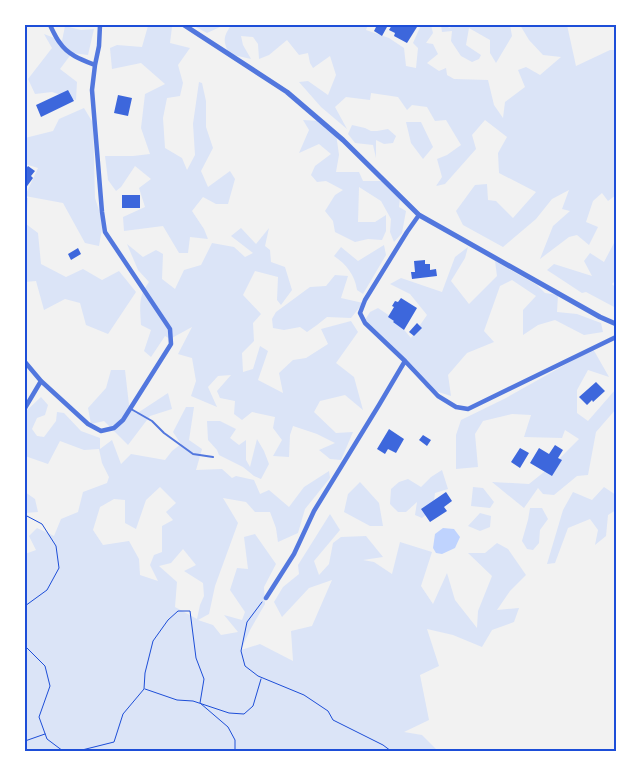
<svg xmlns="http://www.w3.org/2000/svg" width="641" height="776" viewBox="0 0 641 776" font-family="'Open Sans',sans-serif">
  <rect width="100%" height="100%" fill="#f2f2f2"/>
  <!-- green -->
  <path fill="#dbe4f7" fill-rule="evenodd" d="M 146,25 L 170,25 L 172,27 L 170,43 L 190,48 L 178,65 L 183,83 L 180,96 L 167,98 L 163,118 L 165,148 L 182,158 L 187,170 L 195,155 L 193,124 L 199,82 L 202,83 L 206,101 L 206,127 L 213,148 L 201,171 L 208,187 L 230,171 L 235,179 L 228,204 L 216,204 L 203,197 L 192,211 L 204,229 L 208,239 L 190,237 L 188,253 L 179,253 L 163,226 L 124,231 L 123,217 L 145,207 L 139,188 L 151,179 L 135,166 L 121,187 L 116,191 L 108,180 L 105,156 L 133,156 L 150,154 L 141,128 L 145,94 L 165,84 L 141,63 L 112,69 L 110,48 L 117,45 L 142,47 L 148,26 Z
    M 196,25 L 219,25 L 220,27 L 207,33 L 196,27 Z
    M 231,25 L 368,25 L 366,30 L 389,38 L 404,48 L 406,66 L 416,68 L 418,48 L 413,43 L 421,25 L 431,25 L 433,33 L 426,43 L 433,44 L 438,54 L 427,63 L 439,71 L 446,68 L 447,75 L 454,79 L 488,80 L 494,105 L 503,118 L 505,102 L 525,87 L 518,70 L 526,67 L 540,75 L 561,57 L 543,55 L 529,40 L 520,25 L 567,25 L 576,66 L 610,50 L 616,50 L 616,195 L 608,201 L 602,193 L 593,201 L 586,222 L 598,227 L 589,245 L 577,235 L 569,237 L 540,259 L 553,226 L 570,211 L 562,209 L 569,190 L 552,199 L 536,219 L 503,247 L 463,225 L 456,211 L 475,185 L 487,184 L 488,200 L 496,201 L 513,218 L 536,192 L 499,173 L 498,153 L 507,137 L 485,120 L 472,135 L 476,149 L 445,184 L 436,186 L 442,177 L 437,159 L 447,155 L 461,145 L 446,120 L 435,121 L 427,107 L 412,105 L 407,110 L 398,97 L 371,93 L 370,100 L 346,97 L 335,107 L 347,129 L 321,107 L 299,82 L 308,81 L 328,95 L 336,75 L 330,56 L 313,68 L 310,63 L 308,53 L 299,55 L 287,40 L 269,55 L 259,59 L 258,44 L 253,37 L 241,36 L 243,45 L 251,59 L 229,54 C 223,40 223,38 231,25 Z
    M 441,25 L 447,25 L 449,28 L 456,25 L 502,25 L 504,26 L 510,25 L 512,36 L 496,63 L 490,53 L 490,40 L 469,28 L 466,45 L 481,55 L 479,59 L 472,62 L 461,56 L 451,41 L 452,31 L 442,32 Z
    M 65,26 L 81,30 L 94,29 L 88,55 L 72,53 L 60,69 L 77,82 L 76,100 L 52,92 L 35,94 L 28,79 L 52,48 L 44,34 L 62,41 Z
    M 84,108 L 93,123 L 95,198 L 103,223 L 99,246 L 85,243 L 63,203 L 25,196 L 38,168 L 25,164 L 25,138 L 53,131 L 59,119 Z
    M 303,120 L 320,121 L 336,134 L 339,155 L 336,172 L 359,172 L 363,181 L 382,181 L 400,198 L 399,207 L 406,211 L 402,233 L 394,242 L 390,232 L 391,219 L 381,201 L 359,187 L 358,222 L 375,222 L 386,215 L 386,231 L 382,240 L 368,239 L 355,242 L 335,232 L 333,221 L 325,211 L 335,195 L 343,190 L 326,181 L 317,182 L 311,175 L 315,166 L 331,154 L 319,144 L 299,153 L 309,130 Z
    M 406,122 L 421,122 L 433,147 L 423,159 L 411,143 Z
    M 352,125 L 365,128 L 371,131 L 377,131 L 388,129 L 396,136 L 393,143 L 384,144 L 376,140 L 376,158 L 373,145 L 355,143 L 348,134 Z
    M 25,198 L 28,198 L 26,224 L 38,233 L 41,264 L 66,277 L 83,269 L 102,280 L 119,271 L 136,292 L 108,334 L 86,325 L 80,303 L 65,299 L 44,310 L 36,281 L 25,282 Z
    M 241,228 L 256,244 L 269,228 L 265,246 L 270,250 L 271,262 L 285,267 L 292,290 L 281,305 L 277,300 L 278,277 L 255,271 L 243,295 L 261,314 L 253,323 L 254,341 L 242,353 L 243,372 L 253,369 L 260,346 L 268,351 L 258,380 L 283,393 L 279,373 L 293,360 L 306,358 L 328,344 L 321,329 L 351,321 L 358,332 L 336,363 L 354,377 L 363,410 L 345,395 L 320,401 L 314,412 L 336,433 L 353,432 L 341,460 L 330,459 L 319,450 L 335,443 L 317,434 L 293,426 L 290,435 L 289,457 L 273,456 L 282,440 L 273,428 L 275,417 L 252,412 L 242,420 L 234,414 L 235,401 L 220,398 L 217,391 L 231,375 L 218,376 L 208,387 L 217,407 L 191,396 L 196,381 L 192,358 L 178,354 L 192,327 L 170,339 L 165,336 L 151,357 L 144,351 L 151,330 L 141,325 C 140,308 138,296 149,282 L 138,270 L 127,244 L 143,257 L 156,250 L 163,254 L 162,279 L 175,289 L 184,270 L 201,265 L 212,243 L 234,247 L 245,257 L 253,253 L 231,236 Z
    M 614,243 L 616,246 L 616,280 L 612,284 L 616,288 L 616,308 L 586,292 L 582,293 L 547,270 L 554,264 L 592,276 L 584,261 L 590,253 L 604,262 Z
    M 384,245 L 386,255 L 363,294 L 357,290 C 355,275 346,264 334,256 L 341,247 L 358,261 Z
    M 468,247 L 465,258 L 451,281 L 469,304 L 497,276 L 495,261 L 537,285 L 545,293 L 558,295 L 557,312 L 577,314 L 601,323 L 603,332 L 584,335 L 555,320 L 538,325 L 523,335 L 523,310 L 536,296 L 512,280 L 500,286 L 484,331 L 494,342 L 467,353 L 448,375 L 451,396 L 426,388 L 413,366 L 363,323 L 370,312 L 378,308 L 396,320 L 411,338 L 427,315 L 410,294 L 390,284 L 401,278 L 442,292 L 455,257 Z
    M 335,275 L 348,276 L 341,298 L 363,303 L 351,318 L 327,317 L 317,325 L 307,332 L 300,327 L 284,330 L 273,328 L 272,319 L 276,312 L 310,287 L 326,286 Z
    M 593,349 L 609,377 L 588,370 L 577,390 L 577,413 L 588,421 L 615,390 L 616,409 L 596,432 L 588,475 L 577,476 L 554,495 L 543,494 L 538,488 L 524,508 L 492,482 L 529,484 L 554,464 L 579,439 L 565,430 L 562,438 L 524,437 L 531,415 L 512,414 L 483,421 L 475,434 L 478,467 L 456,469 L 456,435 L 461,420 L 506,398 Z
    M 111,370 L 125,370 L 129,405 L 136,414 L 168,393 L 172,409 L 150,416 L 128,445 L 104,421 L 91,424 L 88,408 L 106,388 Z
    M 41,397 L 48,405 L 45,415 L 37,418 L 32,429 L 37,436 L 44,437 L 56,421 L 57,412 L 64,413 L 81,431 L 100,438 L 100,449 L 112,440 L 121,464 L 131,454 L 165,460 L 172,451 L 181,444 L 173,432 L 186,407 L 194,407 L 189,440 L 202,449 L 196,470 L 222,469 L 232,478 L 236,476 L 254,480 L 260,494 L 269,490 L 289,507 L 304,487 L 329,471 L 330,478 L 305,509 L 298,533 L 278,542 L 276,528 L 270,512 L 255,512 L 246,502 L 223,498 L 238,523 L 215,586 L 209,614 L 198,620 L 213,625 L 221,635 L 238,632 L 224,615 L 242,620 L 245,612 L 230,590 L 237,568 L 248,569 L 244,537 L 255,534 L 276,564 L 264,587 L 265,604 L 250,630 L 241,650 L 260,644 L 293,661 L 291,631 L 312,626 L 332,580 L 309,588 L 282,617 L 274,602 L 283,587 L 299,574 L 298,565 L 330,514 L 340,530 L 314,561 L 319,575 L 329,564 L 333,543 L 341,537 L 366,536 L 383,557 L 363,560 L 374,562 L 392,574 L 400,542 L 432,552 L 421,586 L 433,604 L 447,573 L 455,600 L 477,628 L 478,611 L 492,576 L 468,553 L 485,553 L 497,543 L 508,549 L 526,575 L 510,591 L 497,610 L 519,608 L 514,622 L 492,630 L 482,647 L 453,635 L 427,629 L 439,666 L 420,675 L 429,720 L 404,732 L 422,735 L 438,751 L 25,751 L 25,554 L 36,550 L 29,536 L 37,528 L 54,536 L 61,519 L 78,512 L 83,492 L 107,483 L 109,477 L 102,463 L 99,449 L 84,450 L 60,441 L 48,464 L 25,456 L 25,412 ZM 160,487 L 176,503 L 166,512 L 173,520 L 162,526 L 162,552 L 154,555 L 150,565 L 158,581 L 140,575 L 139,559 L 129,541 L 103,545 L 93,530 L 100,507 L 114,499 L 125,500 L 125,523 L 136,529 L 146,500 ZM 183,549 L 196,565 L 184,571 L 203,583 L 204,596 L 200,605 L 197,619 L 175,607 L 177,582 L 159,566 L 171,563 Z
    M 207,421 L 220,421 L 236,429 L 230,438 L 239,445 L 246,440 L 246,460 L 250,467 L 257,439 L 264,451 L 269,464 L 261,479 L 254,476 L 243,467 L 219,455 L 217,450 L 208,440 Z
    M 442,470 L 448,489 L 435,493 L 433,509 L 422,518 L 415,515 L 417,502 L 406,512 L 398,512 L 390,504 L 391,489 L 399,482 L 408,479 L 421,487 L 431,477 Z
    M 360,482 L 379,503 L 383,526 L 370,526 L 344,512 L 348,494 Z
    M 473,487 L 483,488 L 494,502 L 490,508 L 471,506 Z
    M 604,487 L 616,495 L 616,510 L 608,515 L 606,536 L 595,545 L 598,530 L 590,519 L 568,528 L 555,563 L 547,564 L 563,510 L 573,492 L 592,500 Z
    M 25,492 L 35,499 L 38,512 L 25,513 Z
    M 530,508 L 542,508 L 548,519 L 540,530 L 539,543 L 533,550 L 527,549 L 522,541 L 528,520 Z
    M 480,513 L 491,516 L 490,527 L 480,531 L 468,526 Z"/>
  <!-- water -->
  <path fill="#bfd3fe" d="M 443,528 L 454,529 L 460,537 L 455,548 L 442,554 L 436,553 L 433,548 L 435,534 Z"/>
  <!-- building -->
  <path fill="#3d67dc" d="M 377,25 L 383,25 L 387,27 L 382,36 L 374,31 Z
    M 392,25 L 414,25 L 417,27 L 407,43 L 394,36 L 395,33 L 389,30 Z
    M 68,90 L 74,101 L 41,117 L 36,105 Z
    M 118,95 L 132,98 L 128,116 L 114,113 Z
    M 28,166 L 35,171 L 31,176 L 33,178 L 25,189 L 25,170 Z
    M 122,195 L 140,195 L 140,208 L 122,208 Z
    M 78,248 L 81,254 L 71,260 L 68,254 Z
    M 425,260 L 425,264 L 430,264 L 430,270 L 436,269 L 437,276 L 412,279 L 411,272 L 415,272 L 414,261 Z
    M 401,298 L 417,308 L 404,330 L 393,322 L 394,321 L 388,317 L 394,307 L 392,306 L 395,301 L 398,302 Z
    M 417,323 L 422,328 L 414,336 L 409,332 Z
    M 596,382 L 605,391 L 593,402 L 592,400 L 587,405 L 579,397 Z
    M 389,429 L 404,439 L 396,453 L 388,449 L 385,454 L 377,449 Z
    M 423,435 L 431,440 L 427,446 L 419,440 Z
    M 555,445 L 563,450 L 558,458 L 562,460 L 552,476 L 530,463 L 539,448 L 549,454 Z
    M 520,448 L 529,453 L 520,468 L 511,462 Z
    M 446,492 L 452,501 L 444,507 L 447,511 L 430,522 L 421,509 Z"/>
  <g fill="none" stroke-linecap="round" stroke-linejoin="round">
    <!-- path -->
    <path stroke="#1d4ed8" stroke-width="1" d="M 25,515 L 42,524 L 56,546 L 59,568 L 47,590 L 25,606
      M 262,602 L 247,622 L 241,651 L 245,666 L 258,676 L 304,695 L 328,711 L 333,720 L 383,745 L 391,751
      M 25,646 L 45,666 L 50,686 L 39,717 L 47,739 L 63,751
      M 145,689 L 177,700 L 193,701 L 229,713 L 244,714 L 253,706 L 261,679
      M 25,741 L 45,734
      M 65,751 L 82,750 L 114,742 L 123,714 L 144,689 L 145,673 L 153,641 L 168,620 L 178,611 L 190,611 L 196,658 L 204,679 L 200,703 L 228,727 L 235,740 L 235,751"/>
    <!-- service -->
    <path stroke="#5277de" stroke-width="2" d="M 131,409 L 152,421 L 164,433 L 193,454 L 213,457"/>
    <!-- minor -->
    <path stroke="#5277de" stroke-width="4.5" d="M 50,25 C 53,31 56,38 60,43 C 68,55 82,60 95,65
      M 419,215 L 407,232 L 365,300 L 360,313 L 365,323 L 405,361 L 438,396 L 456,407 L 468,409 L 616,337
      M 25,362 L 41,381 L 88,424 L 101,431 L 114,428 L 123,420 L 171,344 L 170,329 L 105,232 L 102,212 L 92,90 L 95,65 L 99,46 L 100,25
      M 25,408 L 41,381
      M 266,598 L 294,554 L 314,511 L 379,405 L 405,361"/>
    <!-- tertiary -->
    <path stroke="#5277de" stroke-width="5" d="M 184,25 L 287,92 L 343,140 L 419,215 L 600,317 L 616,324"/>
  </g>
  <!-- border -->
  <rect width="641" height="776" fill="none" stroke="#ffffff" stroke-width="52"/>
  <rect x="26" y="26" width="589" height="724" fill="none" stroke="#1d4ed8" stroke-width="2"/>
</svg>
